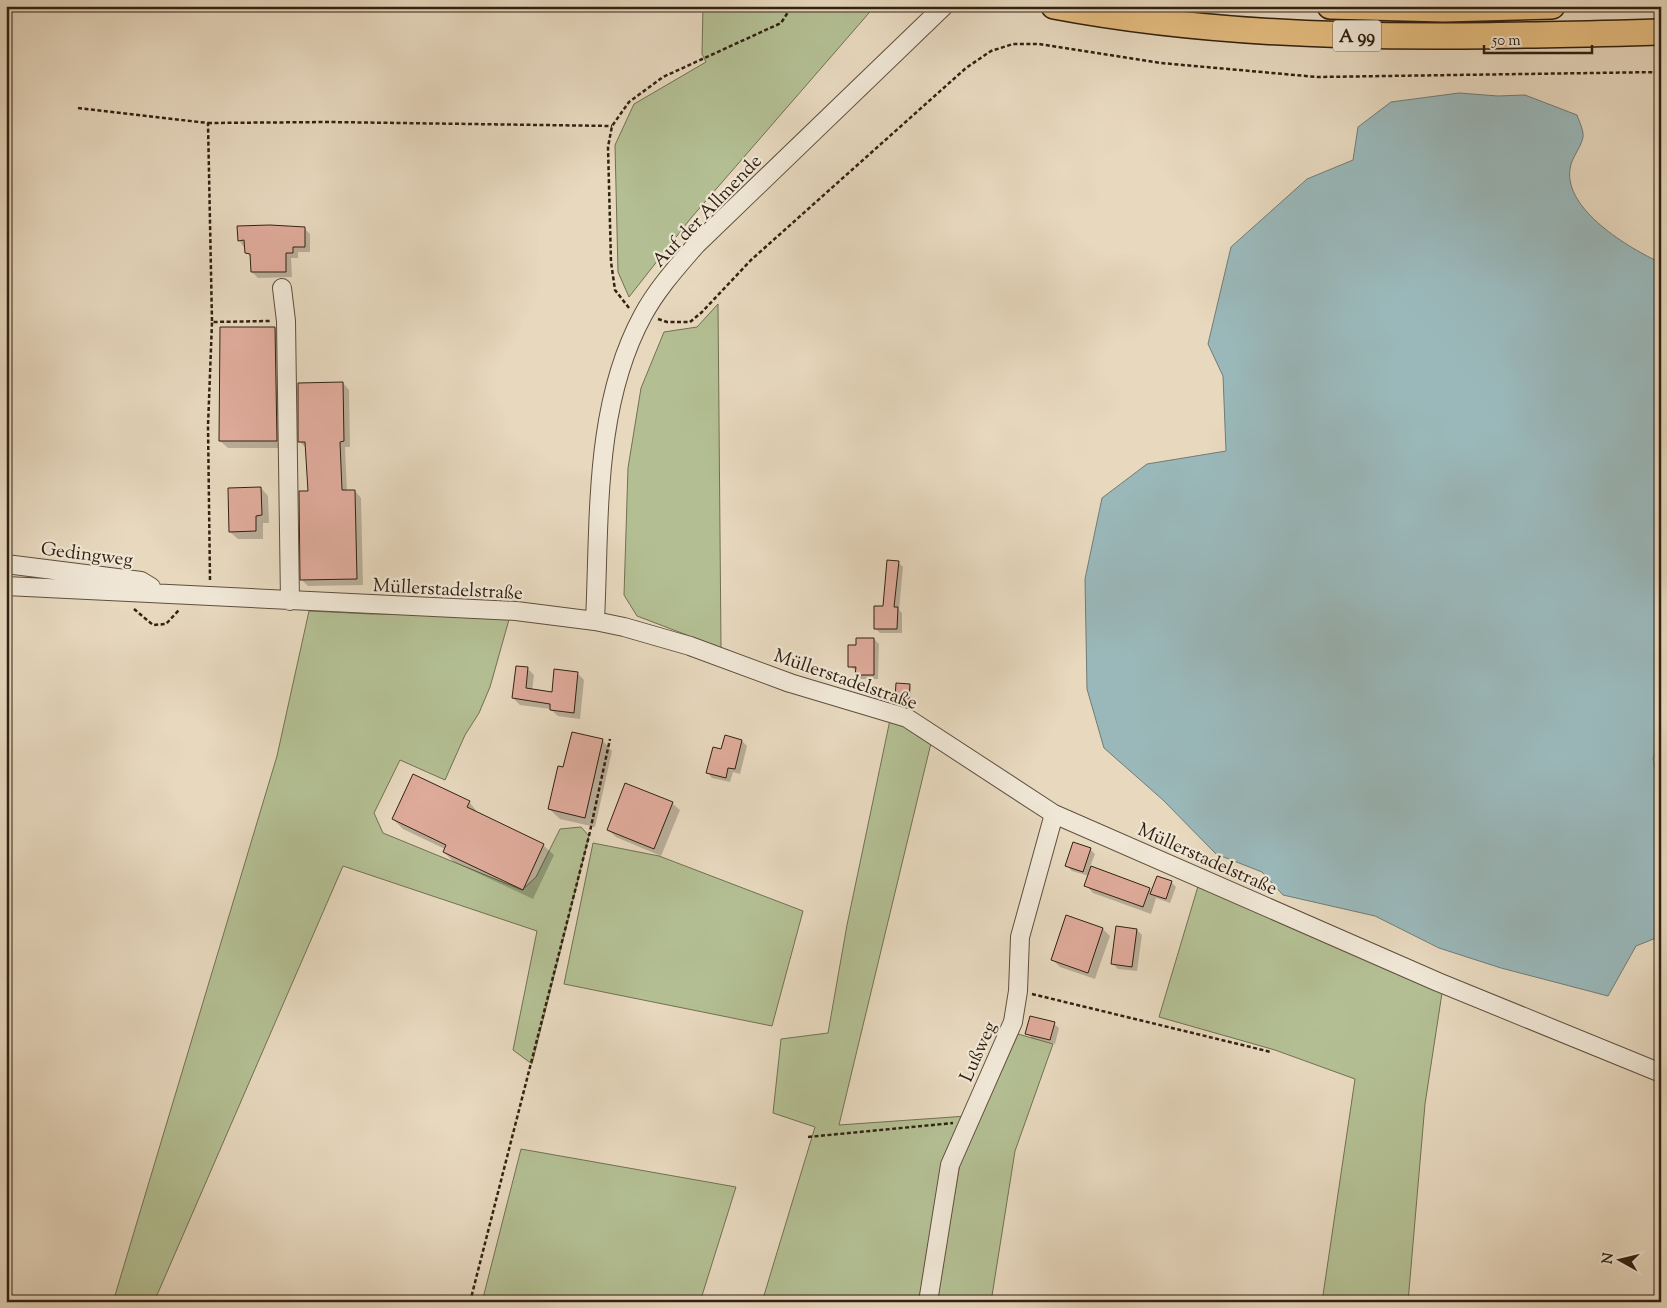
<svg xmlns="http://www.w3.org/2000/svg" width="1667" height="1308" viewBox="0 0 1667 1308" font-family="'Sorts Mill Goudy',serif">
  <rect width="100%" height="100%" fill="#e7d8be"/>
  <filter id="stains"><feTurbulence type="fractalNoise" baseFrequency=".004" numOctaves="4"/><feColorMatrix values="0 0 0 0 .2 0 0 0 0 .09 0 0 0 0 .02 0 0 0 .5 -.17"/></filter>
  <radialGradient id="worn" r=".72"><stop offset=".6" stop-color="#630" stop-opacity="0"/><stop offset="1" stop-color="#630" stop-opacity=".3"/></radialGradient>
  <!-- green -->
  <path fill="#b3bf93" stroke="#727052" d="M 703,6 L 875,6 L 691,218 L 629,297 L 618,272 L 615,145 L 634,104 L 706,62 L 702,54 Z
    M 718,304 L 721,648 L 637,616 L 624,595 L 628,468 L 641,388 L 664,332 L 697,327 Z
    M 309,611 L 371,614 L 510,616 L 490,687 L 479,713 L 465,735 L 445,780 L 400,760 L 374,813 L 383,833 L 522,890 L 536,877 L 560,829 L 581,827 L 589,836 L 532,1064 L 513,1050 L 537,931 L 343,866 L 154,1302 L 113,1302 L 277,756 Z
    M 891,715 L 932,739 L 839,1125 L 967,1116 L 923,1302 L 762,1302 L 815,1127 L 773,1113 L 781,1039 L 828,1033 L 847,925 Z
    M 593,843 L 659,856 L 803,911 L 772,1026 L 564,984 Z
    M 1199,883 L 1442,993 L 1425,1104 L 1408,1302 L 1322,1302 L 1355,1079 L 1275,1050 L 1159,1017 Z
    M 1018,1034 L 1053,1044 L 1015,1151 L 991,1302 L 936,1302 L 963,1146 Z
    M 521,1149 L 736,1187 L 700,1302 L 482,1302 Z"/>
  <!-- water -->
  <path fill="#9ab8ba" stroke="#707c76" d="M 1459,93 L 1498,96 L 1525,95 L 1577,115 C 1579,121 1584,131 1583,137 C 1581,148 1571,158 1570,169 C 1564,210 1629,248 1661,263 L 1661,743 L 1653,758 L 1658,779 L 1661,780 L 1661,936 L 1636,946 L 1608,996 L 1501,968 L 1439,948 L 1375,916 L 1283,895 L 1262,872 L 1216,854 L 1163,800 L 1104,748 L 1087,689 L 1085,579 L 1102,498 L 1147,464 L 1226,451 L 1223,376 L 1208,344 L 1231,247 L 1307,179 L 1353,160 L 1358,127 L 1391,102 Z"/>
  <!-- shadow -->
  <path fill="#0003" d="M 304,228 L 310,234 L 310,252 L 298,252 L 298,258 L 291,258 L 292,277 L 258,278 L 252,272 L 252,259 L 239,240 Z
    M 275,328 L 283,336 L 284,448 L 228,448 L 220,441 Z
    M 343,383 L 349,390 L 350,447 L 345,447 L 347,492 L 355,491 L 361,498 L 363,585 L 308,586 L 302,580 L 309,492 L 306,448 L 300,442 Z
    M 261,488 L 268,496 L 269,523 L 263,523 L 263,539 L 238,539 L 230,532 Z
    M 898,562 L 903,567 L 899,610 L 902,613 L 902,633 L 880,633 L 875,628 L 884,608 Z
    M 874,639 L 879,644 L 878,679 L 861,679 L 857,671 L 849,666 Z
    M 528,669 L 534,675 L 532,691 L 553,693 L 577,673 L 584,680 L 580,719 L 558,716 L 550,709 L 520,705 L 513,698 Z
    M 909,685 L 911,687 L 910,700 L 899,699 L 897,697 Z
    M 726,737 L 742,741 L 747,746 L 740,774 L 733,772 L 730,782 L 712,778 L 708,773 L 722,751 Z
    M 602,740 L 612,751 L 595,827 L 560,819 L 549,809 L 564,769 Z
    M 413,776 L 470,803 L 479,814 L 543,845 L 554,855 L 533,899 L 454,862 L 444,852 L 445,849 L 403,829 L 393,819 Z
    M 672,803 L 680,810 L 661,856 L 616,837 L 608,830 Z
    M 1090,849 L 1095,854 L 1090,867 L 1149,889 L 1152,892 L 1171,882 L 1176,887 L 1170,903 L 1156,898 L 1151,914 L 1093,893 L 1086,885 L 1089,876 L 1072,871 L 1067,866 Z
    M 1117,928 L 1137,930 L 1142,935 L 1137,971 L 1118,969 L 1113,964 Z
    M 1103,929 L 1110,936 L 1095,979 L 1060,967 L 1052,959 Z
    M 1054,1024 L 1059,1028 L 1055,1044 L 1032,1038 L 1027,1033 Z"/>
  <!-- building -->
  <path fill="#dfab9b" stroke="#322111" d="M 270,225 L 305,227 L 305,247 L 293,247 L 293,253 L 286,253 L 286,272 L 251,272 L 250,254 L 245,253 L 244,240 L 238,241 L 237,226 Z
    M 220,327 L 275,327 L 277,441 L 219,441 Z
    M 343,382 L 344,441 L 340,442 L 342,490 L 355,490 L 357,579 L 300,580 L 299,491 L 308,491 L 305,442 L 298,442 L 298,383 Z
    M 261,487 L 262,515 L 256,516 L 256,531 L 229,532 L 228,488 Z
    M 887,560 L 899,561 L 894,607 L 898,607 L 897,629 L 874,629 L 874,606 L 883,606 Z
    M 856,638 L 874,638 L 874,675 L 855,675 L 856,667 L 848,667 L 848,645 L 856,645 Z
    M 516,666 L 528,667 L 526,688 L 552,692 L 554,669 L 578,672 L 574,713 L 550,710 L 550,704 L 512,698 Z
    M 896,683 L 910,684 L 909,699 L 895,698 Z
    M 572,732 L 603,739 L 585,818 L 548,809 L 558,766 L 563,767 Z
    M 725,735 L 742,740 L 735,769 L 728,768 L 726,778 L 706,773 L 713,747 L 721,749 Z
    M 413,774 L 470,801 L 467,807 L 544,844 L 523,890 L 443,852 L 446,845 L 392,819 Z
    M 625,783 L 673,802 L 654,849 L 607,830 Z
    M 1073,842 L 1091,848 L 1083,872 L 1065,866 Z
    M 1091,866 L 1150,888 L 1143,907 L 1084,886 Z
    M 1157,876 L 1172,881 L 1166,899 L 1150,894 Z
    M 1066,915 L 1103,928 L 1088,973 L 1051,960 Z
    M 1116,926 L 1137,929 L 1132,967 L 1111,964 Z
    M 1030,1016 L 1055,1022 L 1050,1040 L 1025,1034 Z"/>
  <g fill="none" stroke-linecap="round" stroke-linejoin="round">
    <defs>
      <path id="minor" d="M 282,288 L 286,321 L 290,601
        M 6,564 L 141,581 L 151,587
        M 6,586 L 516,611 L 595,621 L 624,627 L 690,646 L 790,683 L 907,718 L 1054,814 L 1438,982 L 1661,1073
        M 595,621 C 600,520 593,407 643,315 C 657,289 677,267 696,245 L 944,6
        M 928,1302 L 950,1165 L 1013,1022 L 1018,991 L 1020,937 L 1054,814"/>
      <path id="highway" d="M 1054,6 C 1255,44 1458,37 1661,32
        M 1330,6 L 1444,9 L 1552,6"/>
    </defs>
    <!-- minor casing -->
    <use href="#minor" stroke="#5f4f3c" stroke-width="20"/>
    <!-- highway casing -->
    <use href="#highway" stroke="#322111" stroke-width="28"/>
    <!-- path -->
    <path stroke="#322111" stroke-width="2.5" stroke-dasharray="4 2.5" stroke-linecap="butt" d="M 78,108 L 208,123 L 212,322 L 270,321
      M 208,123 L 329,122 L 612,126
      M 629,308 L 615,290 L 611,262 L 608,147 L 612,126 L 629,102 L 663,77 L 781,23 L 792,6
      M 658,319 L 667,322 L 690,322 L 702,312 L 751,260 L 966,68 L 991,51 L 1013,44 L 1039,44 L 1161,63 L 1317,77 L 1661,72
      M 210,580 L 208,426 L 212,322
      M 134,609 L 153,625 L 166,624 L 179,610
      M 1032,994 L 1271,1052
      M 808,1137 L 953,1123
      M 470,1302 L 589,836 L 610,739"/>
    <!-- minor -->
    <use href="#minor" stroke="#efe6d5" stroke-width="18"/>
    <!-- highway -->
    <use href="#highway" stroke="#e4bc7f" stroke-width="25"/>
  </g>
  <g text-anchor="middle" stroke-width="4.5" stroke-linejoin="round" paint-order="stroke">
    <!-- shield labels -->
    <rect fill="#efe6d5" stroke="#6b5c4c" stroke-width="1" x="1333" y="20.5" width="48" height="31" rx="4"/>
    <g font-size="18" font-weight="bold" fill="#322111">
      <text x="1357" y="42">A 99</text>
    </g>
    <!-- street labels -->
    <g font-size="19" fill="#322111" stroke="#efe6d5">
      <text transform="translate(706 210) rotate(-46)" y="7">Auf der Allmende</text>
      <text transform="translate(87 553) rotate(7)" y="7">Gedingweg</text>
      <text transform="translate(448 588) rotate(3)" y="7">Müllerstadelstraße</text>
      <text transform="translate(846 678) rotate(19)" y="7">Müllerstadelstraße</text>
      <text transform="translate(1208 858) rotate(24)" y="7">Müllerstadelstraße</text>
      <text transform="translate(977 1051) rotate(-66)" y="7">Lußweg</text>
    </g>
  </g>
  <!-- margin -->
  <rect width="1667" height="1308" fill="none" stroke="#e7d8be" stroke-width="25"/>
  <rect x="8" y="8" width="1652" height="1293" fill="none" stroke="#322111" stroke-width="2.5"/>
  <rect x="12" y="12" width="1642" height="1283" fill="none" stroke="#322111"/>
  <!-- north arrow -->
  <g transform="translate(1620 1260) rotate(278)" stroke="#efe6d5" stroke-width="4" paint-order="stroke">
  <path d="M0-4L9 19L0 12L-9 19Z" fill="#322111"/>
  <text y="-8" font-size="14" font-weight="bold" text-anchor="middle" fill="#322111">N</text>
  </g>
  <!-- scale -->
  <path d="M1484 45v8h108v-8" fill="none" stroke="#322111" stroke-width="2.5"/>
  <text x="1492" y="45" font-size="15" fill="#322111" stroke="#efe6d5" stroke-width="4" paint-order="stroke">50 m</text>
  <rect width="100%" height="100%" filter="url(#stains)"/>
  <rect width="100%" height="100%" fill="url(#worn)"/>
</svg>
